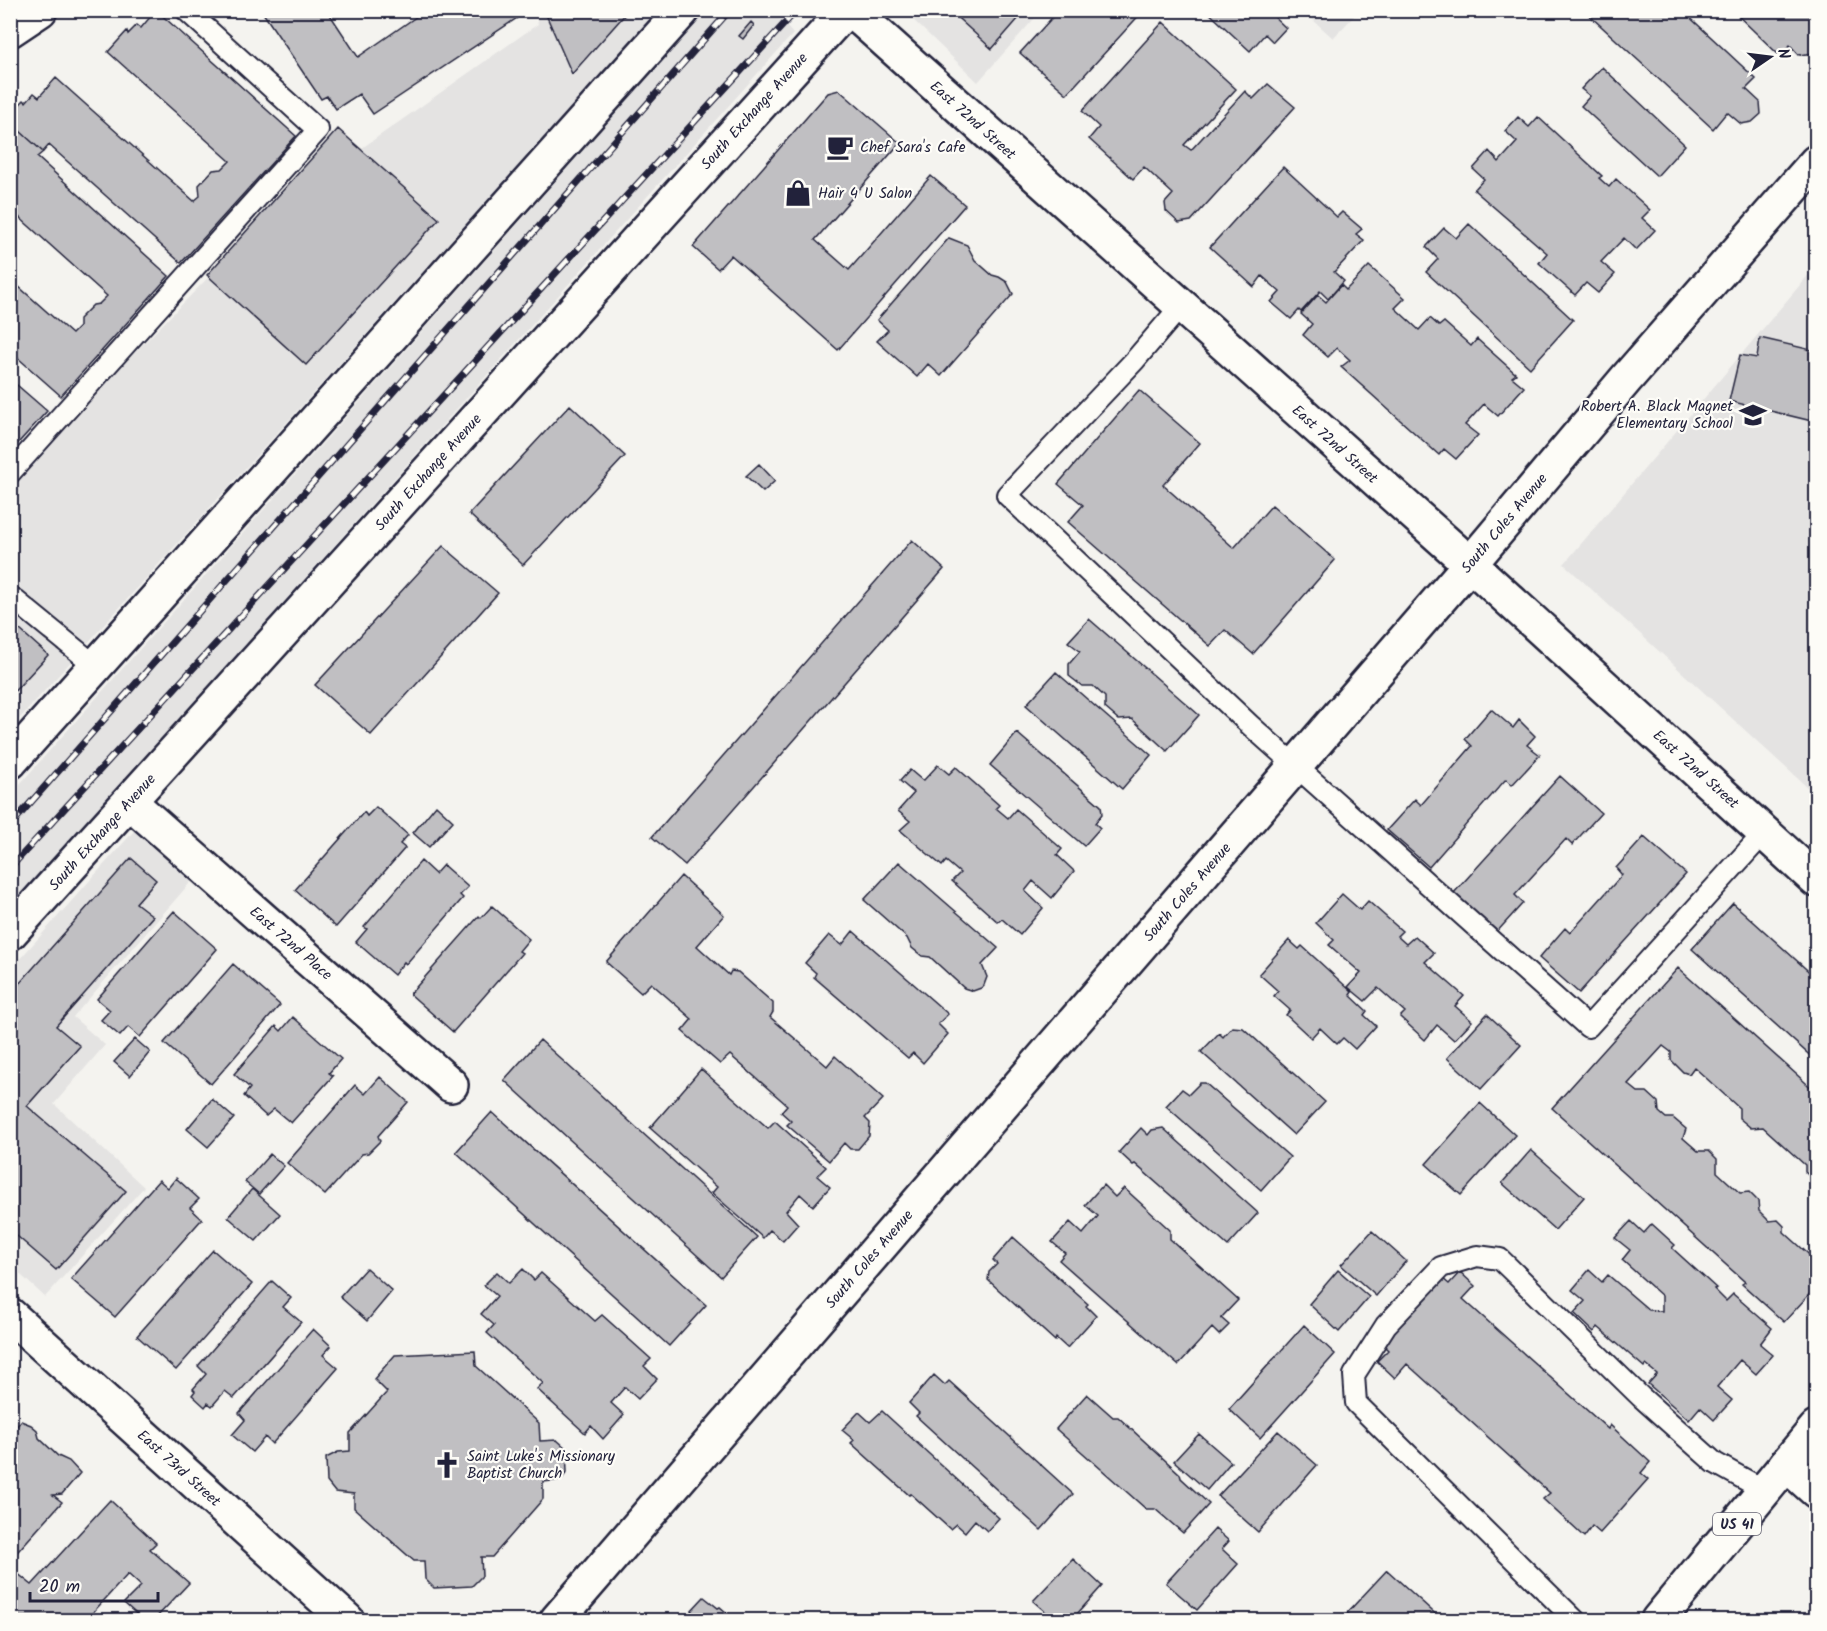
<svg xmlns="http://www.w3.org/2000/svg" width="1827" height="1631" viewBox="0 0 1827 1631" font-family="Kalam,sans-serif">
  <rect width="100%" height="100%" fill="#f4f3ef"/>
  <filter id="ink" filterUnits="userSpaceOnUse"><feTurbulence type="fractalNoise" baseFrequency=".0167" numOctaves="2"/><feDisplacementMap in="SourceGraphic" scale="12" xChannelSelector="R" yChannelSelector="G"/><feConvolveMatrix kernelMatrix="1 2 1 2 8 2 1 2 1" color-interpolation-filters="sRGB"/></filter>
  <g filter="url(#ink)">
    <!-- built -->
    <path fill="#e4e3e2" d="M 535,11 L 658,11 L 11,728 L 11,480 L 343,139 L 362,148 L 538,24 Z
      M 707,11 L 773,11 L 793,34 L 11,906 L 11,794 Z
      M 904,11 L 1041,11 L 978,82 Z
      M 1303,11 L 1359,11 L 1333,38 Z
      M 1816,266 L 1816,778 L 1808,788 L 1564,564 Z
      M 159,803 L 216,853 L 73,1017 L 105,1045 L 54,1104 L 144,1187 L 45,1297 L 11,1266 L 10,970 Z"/>
    <!-- building -->
    <path fill="#c0bfc2" stroke="#22223b" stroke-width="1.5" d="M 156,10 L 296,136 L 181,263 L 49,145 L 43,152 L 10,122 L 10,114 L 24,100 L 26,102 L 34,93 L 39,97 L 56,78 L 194,201 L 200,196 L 199,185 L 213,170 L 222,169 L 230,161 L 108,52 L 127,31 L 128,34 L 137,25 L 141,28 Z
      M 261,10 L 327,10 L 358,57 L 426,10 L 512,10 L 517,18 L 373,114 L 359,94 L 336,109 L 327,96 L 321,99 Z
      M 544,10 L 629,10 L 572,74 Z
      M 949,10 L 1026,10 L 992,49 Z
      M 1059,10 L 1144,10 L 1067,94 L 1020,53 Z
      M 1206,10 L 1267,10 L 1286,28 L 1273,42 L 1265,34 L 1250,51 Z
      M 1594,10 L 1682,10 L 1756,79 L 1746,89 L 1760,102 L 1761,114 L 1752,122 L 1741,124 L 1727,112 L 1713,129 L 1589,15 Z
      M 1732,10 L 1816,10 L 1816,16 L 1810,22 L 1816,28 L 1816,50 L 1814,53 L 1799,55 L 1790,45 L 1780,56 Z
      M 751,22 L 754,25 L 743,39 L 739,36 Z
      M 1163,22 L 1236,89 L 1184,145 L 1191,150 L 1245,91 L 1253,99 L 1268,84 L 1295,107 L 1191,221 L 1179,223 L 1166,211 L 1165,203 L 1173,194 L 1144,167 L 1133,179 L 1089,139 L 1099,127 L 1082,111 Z
      M 1602,67 L 1685,145 L 1657,176 L 1581,106 L 1590,96 L 1581,89 Z
      M 839,90 L 900,143 L 815,240 L 849,270 L 931,176 L 965,205 L 838,350 L 731,255 L 718,269 L 693,247 L 828,93 Z
      M 1518,117 L 1529,127 L 1538,117 L 1602,176 L 1599,178 L 1609,187 L 1616,179 L 1650,210 L 1642,218 L 1655,230 L 1636,250 L 1624,238 L 1601,262 L 1615,274 L 1598,293 L 1586,283 L 1575,295 L 1539,263 L 1547,253 L 1474,190 L 1484,179 L 1473,169 L 1489,151 L 1499,162 L 1517,142 L 1505,131 Z
      M 10,122 L 43,152 L 37,157 L 169,276 L 61,396 L 10,351 L 10,279 L 72,334 L 79,327 L 79,319 L 93,305 L 99,304 L 107,296 L 10,209 Z
      M 338,129 L 439,219 L 306,365 L 207,275 Z
      M 1283,167 L 1337,217 L 1342,212 L 1362,229 L 1356,234 L 1364,240 L 1334,272 L 1344,281 L 1328,299 L 1320,291 L 1301,312 L 1299,310 L 1291,319 L 1271,302 L 1280,292 L 1262,276 L 1254,287 L 1210,247 Z
      M 1469,224 L 1573,320 L 1530,368 L 1426,272 L 1438,259 L 1426,247 L 1444,228 L 1456,238 Z
      M 949,238 L 967,245 L 975,260 L 992,275 L 999,277 L 1007,282 L 1013,294 L 941,376 L 928,364 L 917,377 L 877,341 L 888,330 L 877,320 Z
      M 1369,266 L 1405,298 L 1395,308 L 1419,330 L 1430,318 L 1439,326 L 1444,322 L 1471,346 L 1477,339 L 1516,374 L 1512,377 L 1524,387 L 1498,416 L 1484,404 L 1465,425 L 1478,435 L 1456,459 L 1444,449 L 1439,455 L 1341,367 L 1350,360 L 1337,348 L 1328,357 L 1303,335 L 1312,324 L 1301,314 L 1318,295 L 1326,302 L 1341,285 L 1346,290 Z
      M 1760,338 L 1816,351 L 1816,422 L 1729,401 L 1740,355 L 1757,358 Z
      M 10,379 L 47,411 L 10,452 Z
      M 1139,390 L 1200,443 L 1163,485 L 1234,548 L 1272,505 L 1335,560 L 1253,654 L 1225,630 L 1210,646 L 1068,522 L 1083,505 L 1058,484 Z
      M 570,405 L 625,456 L 523,565 L 469,514 Z
      M 759,464 L 775,481 L 763,492 L 746,476 Z
      M 912,540 L 944,569 L 685,865 L 652,837 Z
      M 443,546 L 498,593 L 371,735 L 315,685 Z
      M 1089,619 L 1199,715 L 1167,751 L 1132,719 L 1119,720 L 1105,708 L 1105,697 L 1093,686 L 1082,686 L 1069,676 L 1069,664 L 1080,651 L 1068,642 Z
      M 10,621 L 48,655 L 10,696 Z
      M 1056,672 L 1151,755 L 1122,789 L 1026,705 Z
      M 1491,709 L 1513,728 L 1519,720 L 1535,736 L 1527,745 L 1540,755 L 1512,785 L 1506,779 L 1429,867 L 1387,830 L 1415,799 L 1421,805 L 1472,746 L 1465,739 Z
      M 1017,733 L 1101,806 L 1102,814 L 1095,823 L 1100,828 L 1084,846 L 990,765 Z
      M 938,765 L 949,774 L 956,767 L 999,805 L 996,808 L 1008,818 L 1016,809 L 1062,849 L 1057,855 L 1074,871 L 1052,898 L 1033,881 L 1025,891 L 1043,908 L 1020,935 L 1002,919 L 998,922 L 952,881 L 960,873 L 946,861 L 942,866 L 900,830 L 910,821 L 898,811 L 914,793 L 900,781 L 910,770 L 923,781 Z
      M 1560,776 L 1601,813 L 1572,845 L 1566,839 L 1515,895 L 1523,903 L 1495,934 L 1452,895 Z
      M 436,805 L 453,821 L 429,847 L 413,833 Z
      M 376,807 L 408,835 L 400,844 L 405,848 L 336,927 L 295,890 L 364,812 L 367,816 Z
      M 1644,837 L 1686,874 L 1579,993 L 1539,958 L 1565,928 L 1570,933 L 1622,875 L 1616,868 Z
      M 131,858 L 156,880 L 136,903 L 153,916 L 56,1026 L 80,1046 L 27,1106 L 126,1191 L 56,1270 L 10,1230 L 10,994 Z
      M 421,861 L 435,874 L 443,865 L 468,887 L 460,895 L 463,898 L 406,964 L 404,962 L 394,975 L 356,942 L 367,929 L 364,927 Z
      M 899,862 L 998,948 L 982,965 L 987,977 L 984,985 L 981,988 L 973,991 L 964,988 L 930,957 L 922,956 L 912,948 L 907,938 L 864,900 Z
      M 681,876 L 724,915 L 697,946 L 729,975 L 731,971 L 738,972 L 773,1003 L 773,1012 L 770,1017 L 827,1066 L 835,1056 L 883,1099 L 865,1118 L 870,1123 L 869,1136 L 858,1149 L 850,1149 L 844,1143 L 829,1161 L 787,1125 L 791,1121 L 781,1112 L 787,1105 L 730,1055 L 720,1064 L 682,1031 L 692,1019 L 651,983 L 641,993 L 606,962 Z
      M 1342,894 L 1360,910 L 1368,901 L 1402,931 L 1397,936 L 1406,944 L 1415,936 L 1434,953 L 1425,962 L 1464,996 L 1455,1006 L 1472,1021 L 1454,1040 L 1437,1025 L 1425,1040 L 1400,1017 L 1405,1012 L 1378,988 L 1365,1001 L 1348,987 L 1361,973 L 1329,945 L 1334,940 L 1316,923 Z
      M 1733,903 L 1816,978 L 1816,1061 L 1692,949 Z
      M 492,906 L 529,939 L 519,951 L 522,953 L 453,1032 L 410,994 L 479,916 L 481,918 Z
      M 174,911 L 217,949 L 140,1037 L 128,1027 L 120,1036 L 101,1020 L 110,1010 L 97,999 Z
      M 853,931 L 948,1014 L 938,1024 L 948,1034 L 923,1063 L 913,1053 L 908,1058 L 814,977 L 816,973 L 805,963 L 829,935 L 842,945 Z
      M 1289,940 L 1299,949 L 1302,946 L 1352,992 L 1350,995 L 1367,1011 L 1364,1015 L 1376,1026 L 1355,1049 L 1343,1038 L 1337,1044 L 1320,1028 L 1311,1038 L 1286,1015 L 1290,1010 L 1274,996 L 1278,991 L 1259,974 Z
      M 233,964 L 280,1005 L 211,1084 L 164,1043 Z
      M 1678,968 L 1816,1092 L 1816,1182 L 1805,1172 L 1805,1165 L 1763,1127 L 1751,1128 L 1739,1118 L 1739,1108 L 1694,1067 L 1689,1074 L 1683,1072 L 1671,1060 L 1671,1052 L 1663,1046 L 1628,1084 L 1638,1092 L 1647,1092 L 1658,1102 L 1659,1112 L 1666,1118 L 1673,1118 L 1686,1129 L 1683,1138 L 1698,1151 L 1709,1151 L 1717,1159 L 1717,1172 L 1740,1193 L 1749,1192 L 1758,1201 L 1759,1211 L 1769,1221 L 1778,1220 L 1784,1226 L 1784,1232 L 1816,1261 L 1816,1287 L 1784,1322 L 1742,1284 L 1745,1282 L 1552,1108 Z
      M 1487,1014 L 1521,1045 L 1481,1089 L 1447,1058 Z
      M 293,1017 L 341,1059 L 329,1073 L 333,1076 L 291,1123 L 274,1109 L 266,1116 L 244,1096 L 250,1088 L 234,1074 L 276,1026 L 281,1031 Z
      M 1232,1027 L 1243,1028 L 1325,1102 L 1294,1135 L 1201,1052 L 1219,1033 L 1223,1037 Z
      M 135,1039 L 150,1052 L 130,1076 L 114,1062 Z
      M 540,1040 L 757,1237 L 721,1277 L 504,1080 Z
      M 701,1069 L 768,1128 L 775,1121 L 826,1167 L 817,1176 L 830,1187 L 813,1206 L 800,1194 L 786,1211 L 798,1224 L 783,1241 L 770,1230 L 763,1238 L 712,1193 L 717,1187 L 650,1128 Z
      M 380,1077 L 408,1102 L 378,1136 L 380,1141 L 368,1153 L 362,1154 L 325,1195 L 287,1163 L 355,1085 L 365,1094 Z
      M 1200,1083 L 1205,1083 L 1290,1157 L 1261,1190 L 1166,1106 L 1182,1089 L 1189,1094 Z
      M 212,1099 L 234,1118 L 208,1147 L 187,1129 Z
      M 1480,1103 L 1515,1135 L 1461,1195 L 1426,1164 Z
      M 492,1112 L 706,1305 L 669,1346 L 456,1152 Z
      M 1141,1128 L 1148,1135 L 1152,1130 L 1163,1128 L 1258,1213 L 1228,1246 L 1135,1164 L 1133,1165 L 1119,1152 Z
      M 1531,1150 L 1584,1197 L 1555,1230 L 1502,1183 Z
      M 270,1154 L 284,1166 L 259,1194 L 245,1182 Z
      M 176,1178 L 199,1199 L 190,1208 L 202,1219 L 115,1317 L 71,1279 L 159,1180 L 168,1188 Z
      M 1103,1185 L 1115,1197 L 1124,1188 L 1170,1230 L 1170,1239 L 1238,1300 L 1221,1318 L 1229,1325 L 1219,1335 L 1212,1328 L 1178,1365 L 1059,1260 L 1065,1253 L 1052,1242 L 1070,1222 L 1083,1234 L 1098,1216 L 1085,1205 Z
      M 252,1189 L 280,1214 L 256,1241 L 228,1217 Z
      M 1631,1221 L 1644,1233 L 1652,1224 L 1675,1245 L 1672,1248 L 1716,1288 L 1714,1289 L 1726,1301 L 1733,1294 L 1772,1328 L 1760,1344 L 1773,1355 L 1756,1374 L 1740,1360 L 1717,1387 L 1732,1400 L 1714,1420 L 1700,1407 L 1689,1420 L 1648,1384 L 1657,1374 L 1646,1365 L 1644,1367 L 1598,1327 L 1594,1332 L 1574,1313 L 1585,1301 L 1572,1290 L 1589,1270 L 1602,1282 L 1608,1275 L 1649,1310 L 1662,1311 L 1662,1296 L 1622,1260 L 1630,1250 L 1615,1238 Z
      M 1372,1231 L 1406,1261 L 1376,1296 L 1341,1265 Z
      M 1013,1237 L 1088,1304 L 1086,1306 L 1096,1316 L 1067,1348 L 1056,1338 L 1055,1341 L 988,1280 L 989,1272 L 997,1264 L 993,1260 Z
      M 213,1250 L 252,1284 L 176,1370 L 137,1336 Z
      M 366,1268 L 392,1291 L 367,1321 L 340,1297 Z
      M 523,1269 L 534,1280 L 541,1273 L 595,1321 L 602,1315 L 651,1359 L 644,1366 L 657,1379 L 638,1399 L 625,1387 L 611,1403 L 624,1415 L 603,1439 L 591,1426 L 585,1433 L 537,1389 L 543,1383 L 487,1333 L 494,1325 L 481,1314 L 497,1296 L 484,1285 L 497,1272 L 509,1283 Z
      M 1338,1270 L 1369,1297 L 1339,1332 L 1309,1304 Z
      M 1460,1272 L 1475,1286 L 1463,1299 L 1608,1429 L 1610,1425 L 1650,1462 L 1641,1473 L 1648,1479 L 1600,1533 L 1592,1526 L 1584,1537 L 1543,1499 L 1550,1493 L 1407,1364 L 1395,1378 L 1377,1361 L 1388,1350 L 1382,1344 L 1442,1278 L 1449,1284 Z
      M 272,1281 L 291,1298 L 283,1307 L 301,1322 L 234,1398 L 225,1391 L 212,1406 L 208,1403 L 205,1407 L 192,1395 L 195,1391 L 193,1389 L 206,1374 L 198,1366 Z
      M 1304,1325 L 1335,1354 L 1260,1438 L 1229,1409 Z
      M 313,1329 L 331,1346 L 323,1355 L 338,1368 L 272,1444 L 265,1437 L 252,1452 L 232,1435 L 245,1420 L 239,1413 Z
      M 475,1351 L 476,1366 L 539,1423 L 540,1441 L 557,1440 L 566,1448 L 567,1472 L 561,1480 L 543,1482 L 543,1499 L 492,1557 L 481,1557 L 482,1576 L 472,1586 L 434,1588 L 425,1579 L 424,1561 L 414,1561 L 354,1508 L 354,1494 L 335,1492 L 327,1482 L 326,1458 L 338,1452 L 350,1451 L 350,1433 L 387,1392 L 374,1379 L 395,1355 Z
      M 934,1375 L 945,1385 L 949,1381 L 1073,1494 L 1041,1530 L 916,1416 L 919,1413 L 909,1403 Z
      M 1087,1394 L 1113,1417 L 1118,1417 L 1180,1474 L 1181,1478 L 1209,1504 L 1183,1533 L 1155,1509 L 1146,1509 L 1056,1429 Z
      M 882,1411 L 999,1518 L 987,1531 L 975,1520 L 965,1532 L 956,1524 L 950,1529 L 911,1494 L 909,1495 L 851,1443 L 854,1440 L 842,1430 L 859,1412 L 870,1422 Z
      M 21,1421 L 31,1425 L 37,1430 L 39,1438 L 58,1456 L 69,1461 L 80,1473 L 62,1494 L 53,1495 L 62,1502 L 10,1560 L 10,1434 Z
      M 1278,1431 L 1317,1465 L 1258,1532 L 1218,1496 Z
      M 1199,1434 L 1231,1462 L 1207,1490 L 1174,1461 Z
      M 110,1500 L 156,1543 L 150,1549 L 189,1583 L 154,1620 L 143,1620 L 124,1603 L 141,1586 L 128,1574 L 86,1620 L 10,1620 L 10,1580 L 17,1573 L 32,1585 Z
      M 1215,1529 L 1229,1541 L 1222,1549 L 1238,1564 L 1197,1610 L 1166,1583 Z
      M 1073,1559 L 1102,1586 L 1077,1614 L 1084,1620 L 1055,1620 L 1033,1601 Z
      M 1387,1570 L 1442,1620 L 1355,1620 L 1347,1613 Z
      M 704,1597 L 718,1608 L 720,1607 L 735,1620 L 702,1620 L 691,1611 Z"/>
    <g fill="none" stroke-linecap="round" stroke-linejoin="round">
      <defs>
        <path id="service" d="M 1181,306 L 1135,360 L 1007,495 L 1251,726 L 1588,1027 L 1765,832
          M 10,473 L 318,130 L 186,10
          M 10,596 L 97,667
          M 1575,1620 L 1356,1403 L 1354,1375 L 1386,1325 L 1441,1267 L 1477,1256 L 1500,1259 L 1641,1397 L 1715,1463 L 1764,1490"/>
        <path id="minor" d="M 851,10 L 1470,564 L 1816,880
          M 10,30 L 40,10
          M 130,802 L 451,1085
          M 10,1315 L 347,1620
          M 1786,1464 L 1816,1491
          M 557,1620 L 1470,564 L 1626,379 L 1816,162"/>
        <path id="secondary" d="M 10,762 L 683,10
          M 10,933 L 846,10"/>
        <path id="primary" d="M 1658,1620 L 1816,1428"/>
      </defs>
      <!-- service casing -->
      <use href="#service" stroke="#22223b" stroke-width="24"/>
      <!-- minor casing -->
      <use href="#minor" stroke="#22223b" stroke-width="38"/>
      <!-- secondary casing -->
      <use href="#secondary" stroke="#22223b" stroke-width="38"/>
      <!-- primary casing -->
      <use href="#primary" stroke="#22223b" stroke-width="38"/>
      <!-- service -->
      <use href="#service" stroke="#fdfcf7" stroke-width="20"/>
      <!-- minor -->
      <use href="#minor" stroke="#fdfcf7" stroke-width="33"/>
      <!-- secondary -->
      <use href="#secondary" stroke="#fdfcf7" stroke-width="33"/>
      <!-- primary -->
      <use href="#primary" stroke="#fdfcf7" stroke-width="33"/>
      <defs>
        <path id="rail" d="M 10,826 L 730,10
          M 10,868 L 797,10"/>
      </defs>
      <!-- rail casing -->
      <use href="#rail" stroke="#22223b" stroke-width="7"/>
      <!-- rail -->
      <use href="#rail" stroke="#fdfcf7" stroke-width="4.5" stroke-dasharray="14" stroke-linecap="butt"/>
    </g>
  </g>
  <!-- icons -->
  <defs>
    <symbol id="cafe-bare" viewBox="-9 -9 18 18"><path d="M-5.5-4.5H6V0H3Q3 3.5 0 3.5H-2.5Q-5.5 3.5-5.5 0ZM3-3.2v2h1.7v-2ZM-6 4.5H4V6H-6Z" fill="#22223b" stroke="#fdfcf7" stroke-width="2.5" paint-order="stroke"/></symbol>
    <symbol id="shop-bare" viewBox="-9 -9 18 18"><path d="M-5-2.5h2.3a2.7 3.5 0 0 1 5.4 0H5L5.5 6h-11ZM-1.5-2.5h3a1.5 2.3 0 0 0-3 0Z" fill="#22223b" stroke="#fdfcf7" stroke-width="2.5" paint-order="stroke"/></symbol>
    <symbol id="school-bare" viewBox="-9 -9 18 18"><path d="M0-5L7-2L0 1L-7-2ZM-4 1L0 2.5L4 1V4Q0 6-4 4Z" fill="#22223b" stroke="#fdfcf7" stroke-width="2.5" paint-order="stroke"/></symbol>
    <symbol id="church-bare" viewBox="-9 -9 18 18"><path d="M-1.2-6h2.4v3.5h3.3v2.4h-3.3V6h-2.4V-.1h-3.3v-2.4h3.3Z" fill="#22223b" stroke="#fdfcf7" stroke-width="2.5" paint-order="stroke"/></symbol>
  </defs>
  <g fill-rule="evenodd">
    <use href="#cafe-bare" x="821" y="128" width="38" height="38"/>
    <use href="#shop-bare" x="779" y="174" width="38" height="38"/>
    <use href="#school-bare" x="1734" y="396" width="38" height="38"/>
    <use href="#church-bare" x="428" y="1446" width="38" height="38"/>
  </g>
  <g text-anchor="middle" stroke-width="4.5" stroke-linejoin="round" paint-order="stroke">
    <!-- shield labels -->
    <rect fill="#fdfcf7" stroke="#646373" stroke-width="1.5" x="1713" y="1513" width="48" height="22" rx="4.5"/>
    <g font-size="14" font-weight="bold" fill="#22223b">
      <text x="1737" y="1529">US 41</text>
    </g>
    <!-- street labels -->
    <g font-size="15" fill="#22223b" stroke="#fdfcf7">
      <text transform="translate(754 111) rotate(-48)" y="5">South Exchange Avenue</text>
      <text transform="translate(973 120) rotate(42)" y="5">East 72nd Street</text>
      <text transform="translate(1335 444) rotate(42)" y="5">East 72nd Street</text>
      <text transform="translate(428 472) rotate(-48)" y="5">South Exchange Avenue</text>
      <text transform="translate(1504 523) rotate(-50)" y="5">South Coles Avenue</text>
      <text transform="translate(1696 769) rotate(42)" y="5">East 72nd Street</text>
      <text transform="translate(102 832) rotate(-48)" y="5">South Exchange Avenue</text>
      <text transform="translate(1187 892) rotate(-49)" y="5">South Coles Avenue</text>
      <text transform="translate(291 943) rotate(41)" y="5">East 72nd Place</text>
      <text transform="translate(869 1259) rotate(-49)" y="5">South Coles Avenue</text>
      <text transform="translate(179 1468) rotate(42)" y="5">East 73rd Street</text>
    </g>
    <!-- poi labels -->
    <g font-size="15" fill="#22223b" stroke="#fdfcf7" text-anchor="start">
      <text x="860" y="152">Chef Sara's Cafe</text>
      <text x="818" y="198">Hair 4 U Salon</text>
      <text x="1733" y="411" text-anchor="end">Robert A. Black Magnet<tspan x="1733" dy="17">Elementary School</tspan></text>
      <text x="467" y="1461">Saint Luke's Missionary<tspan x="467" dy="17">Baptist Church</tspan></text>
    </g>
  </g>
  <!-- margin -->
  <rect width="1827" height="1631" fill="none" stroke="#fdfcf7" stroke-width="36"/>
  <rect x="18" y="18" width="1791" height="1595" fill="none" stroke="#22223b" stroke-width="2" filter="url(#ink)"/>
  <!-- north arrow -->
  <g transform="translate(1770 57) rotate(76)" stroke="#fdfcf7" stroke-width="4.5" paint-order="stroke">
  <path d="M0-4.5L10 22L0 15L-10 22Z" fill="#22223b"/>
  <text y="-9" font-size="16" font-weight="bold" text-anchor="middle" fill="#22223b">N</text>
  </g>
  <!-- scale -->
  <path d="M30 1592v9h128v-9" fill="none" stroke="#22223b" stroke-width="3"/>
  <text x="39" y="1592" font-size="18" fill="#22223b" stroke="#fdfcf7" stroke-width="4.5" paint-order="stroke">20 m</text>
</svg>
